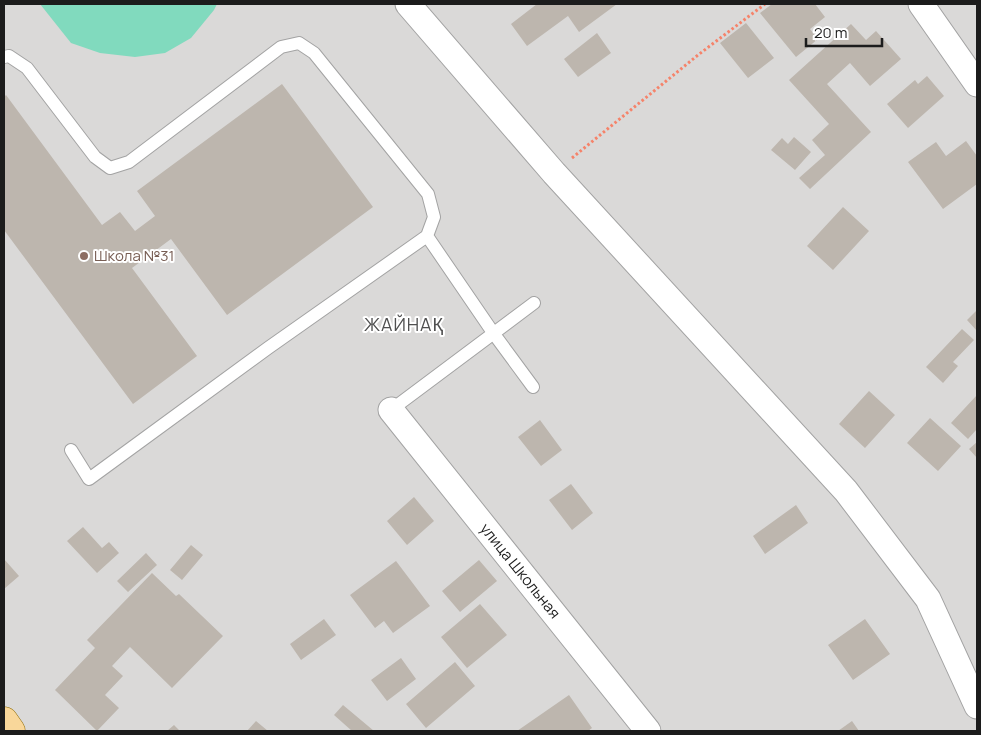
<svg xmlns="http://www.w3.org/2000/svg" width="981" height="735" viewBox="0 0 981 735" font-family="Manrope,sans-serif">
  <rect width="100%" height="100%" fill="#edeae1"/>
  <!-- residential -->
  <path fill="#dad9d8" d="M 4,4 L 977,4 L 977,731 L 4,731 Z"/>
  <!-- pitch -->
  <path fill="#81dabe" d="M 40,4 L 217,4 L 214,10 L 191,38 L 165,53 L 135,57 L 100,53 L 71,43 Z"/>
  <!-- building -->
  <path fill="#bdb6ae" d="M 537,4 L 617,4 L 579,32 L 568,16 L 527,46 L 511,24 Z
    M 772,4 L 815,4 L 825,17 L 810,29 L 818,39 L 796,57 L 760,13 Z
    M 746,23 L 774,58 L 748,78 L 720,43 Z
    M 851,24 L 866,40 L 876,31 L 901,59 L 870,86 L 850,63 L 827,84 L 871,132 L 810,189 L 799,178 L 825,155 L 812,140 L 829,124 L 789,80 Z
    M 597,33 L 611,53 L 578,77 L 564,59 Z
    M 927,76 L 944,96 L 908,128 L 887,104 L 915,80 L 918,84 Z
    M 282,84 L 373,207 L 227,315 L 171,239 L 132,268 L 197,356 L 133,404 L 4,230 L 4,97 L 6,95 L 102,225 L 120,212 L 135,231 L 155,216 L 137,191 Z
    M 794,137 L 811,152 L 795,170 L 771,150 L 782,138 L 788,144 Z
    M 966,141 L 977,156 L 977,184 L 943,209 L 908,162 L 936,142 L 946,156 Z
    M 843,207 L 869,231 L 833,270 L 807,246 Z
    M 977,310 L 977,331 L 967,320 Z
    M 962,329 L 974,340 L 953,362 L 958,366 L 943,383 L 926,367 Z
    M 869,391 L 895,415 L 865,448 L 839,424 Z
    M 977,395 L 977,429 L 968,439 L 951,423 Z
    M 930,418 L 961,446 L 938,471 L 907,443 Z
    M 540,420 L 562,450 L 541,466 L 518,437 Z
    M 977,442 L 977,458 L 969,449 Z
    M 571,484 L 593,513 L 572,530 L 549,500 Z
    M 414,497 L 434,521 L 407,545 L 387,521 Z
    M 796,505 L 808,523 L 765,554 L 753,536 Z
    M 83,527 L 102,548 L 109,542 L 119,553 L 97,573 L 67,541 Z
    M 191,545 L 203,555 L 182,580 L 170,570 Z
    M 146,553 L 157,565 L 128,592 L 117,581 Z
    M 4,559 L 19,576 L 4,589 Z
    M 479,560 L 497,581 L 460,612 L 442,591 Z
    M 396,561 L 430,606 L 393,633 L 384,621 L 375,628 L 350,595 Z
    M 152,573 L 176,596 L 179,594 L 223,636 L 172,688 L 130,647 L 112,666 L 123,676 L 105,695 L 119,708 L 97,731 L 55,690 L 95,648 L 87,640 Z
    M 480,604 L 507,635 L 467,668 L 441,637 Z
    M 324,619 L 336,635 L 301,660 L 290,644 Z
    M 865,619 L 890,654 L 853,680 L 828,645 Z
    M 401,658 L 416,679 L 387,701 L 371,680 Z
    M 455,662 L 475,686 L 426,728 L 406,704 Z
    M 569,695 L 592,728 L 588,731 L 517,731 Z
    M 343,705 L 374,731 L 352,731 L 334,715 Z
    M 256,721 L 268,731 L 247,731 Z
    M 852,721 L 859,731 L 838,731 Z
    M 174,725 L 180,731 L 167,731 Z"/>
  <g fill="none" stroke-linecap="round" stroke-linejoin="round">
    <defs>
      <path id="service" d="M 4,57 L 9,56 L 27,68 L 95,157 L 110,168 L 129,162 L 281,47 L 299,43 L 314,53 L 428,194 L 434,217 L 427,236 L 268,348 L 89,479 L 71,450
        M 427,236 L 494,334 L 533,387
        M 391,410 L 534,303"/>
      <path id="minor" d="M 408,4 L 554,173 L 846,491 L 928,599 L 977,706
        M 921,4 L 977,84
        M 391,410 L 648,731"/>
      <path id="primary" d="M 4,721 L 11,731"/>
    </defs>
    <!-- service casing -->
    <use href="#service" stroke="#a3a3a3" stroke-width="14"/>
    <!-- minor casing -->
    <use href="#minor" stroke="#a3a3a3" stroke-width="27"/>
    <!-- primary casing -->
    <use href="#primary" stroke="#8f6b04" stroke-width="29"/>
    <!-- path -->
    <path stroke="#f5836a" stroke-width="3" stroke-dasharray="2.5 2.5" stroke-linecap="butt" d="M 572,158 L 698,55 L 765,4"/>
    <!-- service -->
    <use href="#service" stroke="#fff" stroke-width="12"/>
    <!-- minor -->
    <use href="#minor" stroke="#fff" stroke-width="25"/>
    <!-- primary -->
    <use href="#primary" stroke="#f9d79a" stroke-width="28"/>
  </g>
  <!-- markers -->
  <circle fill="#8d6e63" stroke="#fff" stroke-width="2" cx="84" cy="256" r="5"/>
  <g text-anchor="middle" stroke-width="4" stroke-linejoin="round" paint-order="stroke">
    <!-- education labels -->
    <g font-size="15" fill="#785e54" stroke="#fff" text-anchor="start">
      <text x="94" y="261">Школа №31</text>
    </g>
    <!-- street labels -->
    <g font-size="15" fill="#1c1c1c" stroke="#fff">
      <text transform="translate(520 571) rotate(51)" y="5">улица Школьная</text>
    </g>
    <!-- quarter labels -->
    <g font-size="18" letter-spacing="1" fill="#4f4f4f" stroke="#fff">
      <text x="404" y="331">ЖАЙНАҚ</text>
    </g>
  </g>
  <!-- border -->
  <rect width="981" height="735" fill="none" stroke="#1c1c1c" stroke-width="10"/>
  <!-- scale -->
  <path d="M806 38v8h76v-8" fill="none" stroke="#1c1c1c" stroke-width="2.5"/>
  <text x="814" y="38" font-size="15" fill="#1c1c1c" stroke="#ffffff" stroke-width="4" paint-order="stroke">20 m</text>
</svg>
